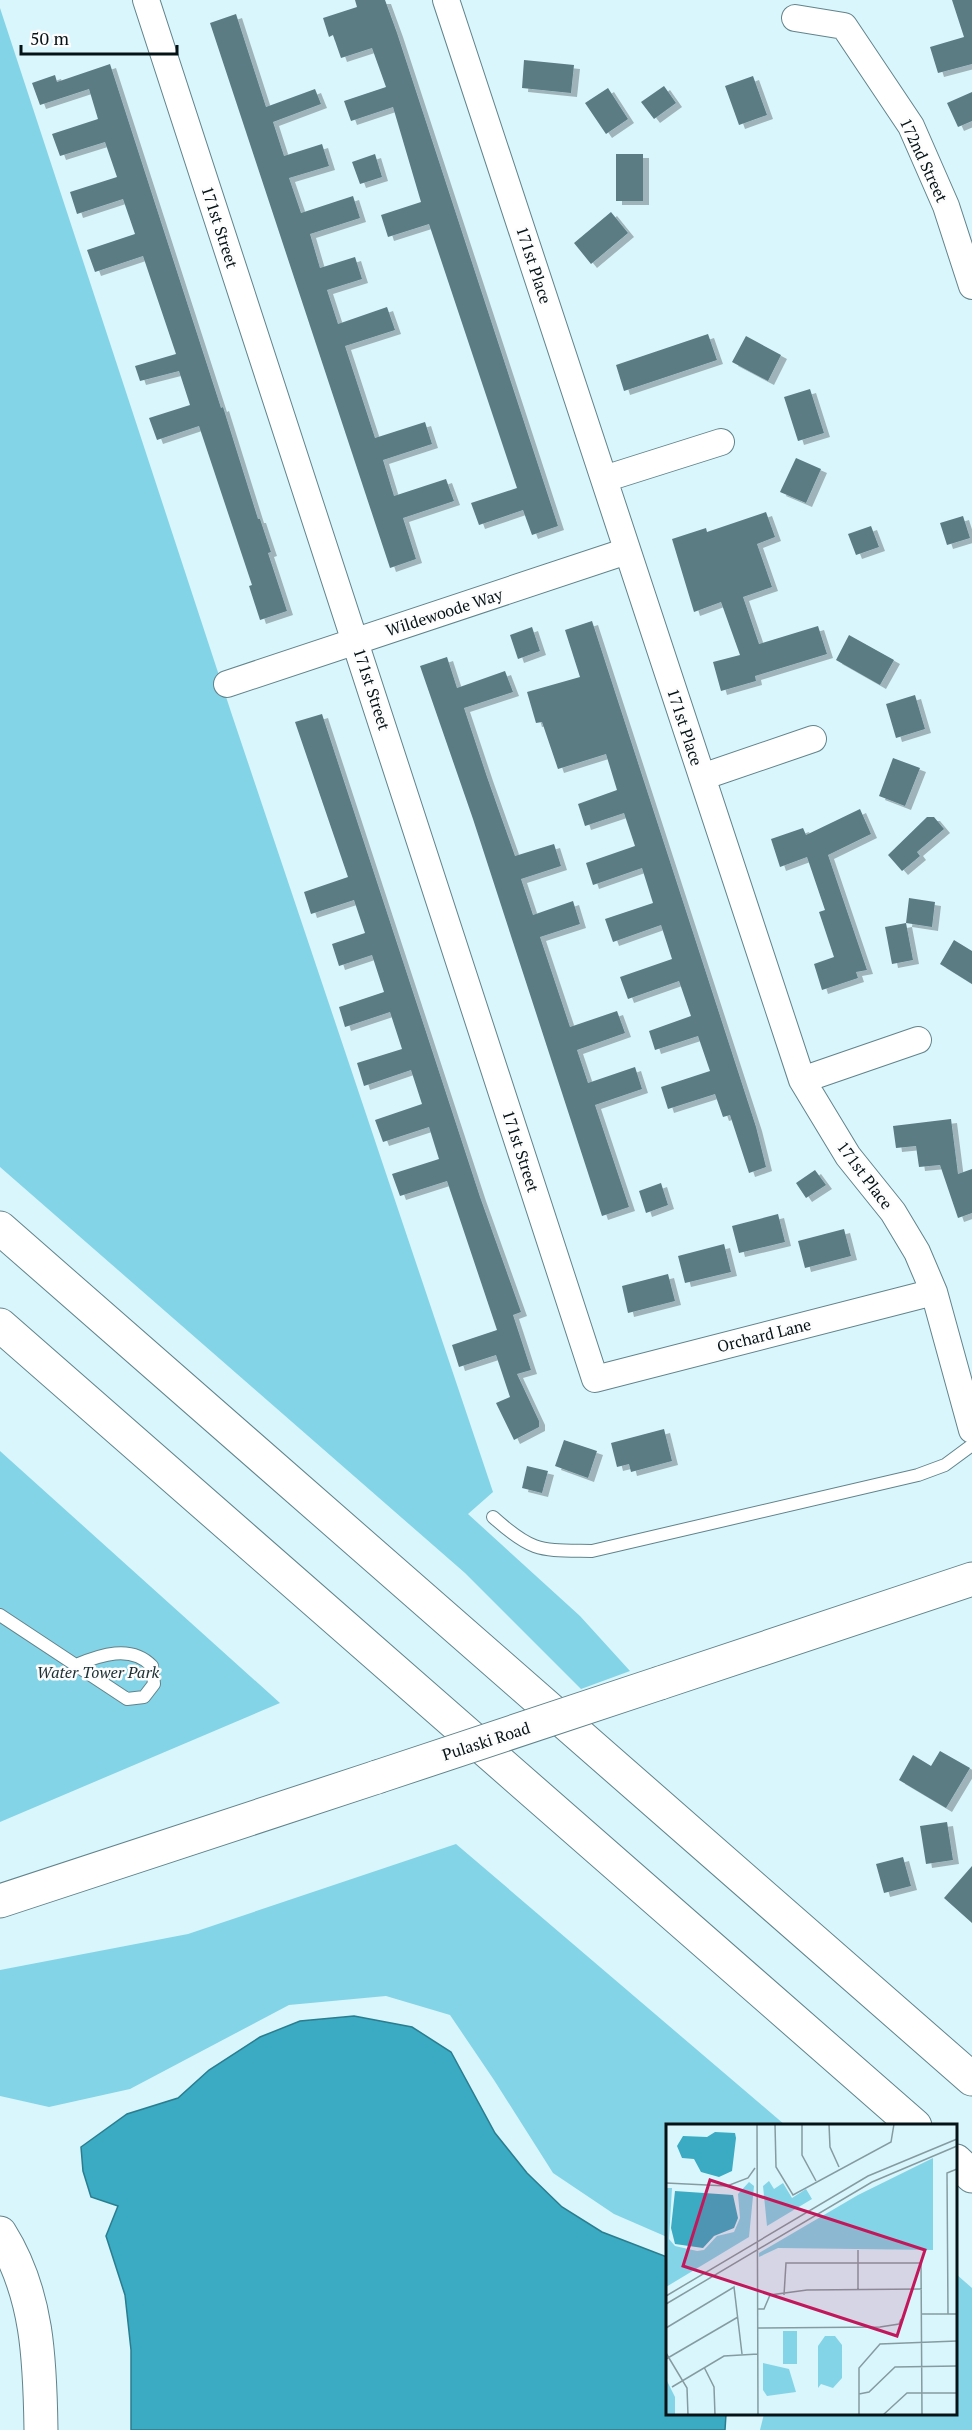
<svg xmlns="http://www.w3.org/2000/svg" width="972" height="2430" viewBox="0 0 972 2430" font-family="'PT Serif',serif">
  <defs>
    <filter id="shadow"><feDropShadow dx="6" dy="4" stdDeviation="0" flood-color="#0004"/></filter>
  </defs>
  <rect width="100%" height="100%" fill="#d9f6fd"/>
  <!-- green -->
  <path fill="#84d4e7" d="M 0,8 L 231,712 L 493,1492 L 468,1514 L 580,1616 L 630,1671 L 581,1689 L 465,1573 L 0,1167 Z
    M 0,1451 L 280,1703 L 0,1822 Z
    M 456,1844 L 785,2125 L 668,2126 L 667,2237 L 614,2214 L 553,2173 L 494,2080 L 450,2015 L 386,1996 L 289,2005 L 130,2089 L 49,2107 L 0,2096 L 0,1970 L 188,1934 Z
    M 956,2274 L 972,2288 L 972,2430 L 760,2430 L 764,2414 L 956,2414 Z"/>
  <!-- water -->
  <path fill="#3aabc3" stroke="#2a7d8f" stroke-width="1.5" d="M 354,2016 L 412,2027 L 451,2052 L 495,2133 L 527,2173 L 562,2207 L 602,2232 L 667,2257 L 668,2414 L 726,2414 L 725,2430 L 131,2430 L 131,2350 L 125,2295 L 106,2236 L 118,2206 L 91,2197 L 83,2171 L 81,2147 L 127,2114 L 178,2098 L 209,2070 L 260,2037 L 300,2021 Z"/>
  <!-- building -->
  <path fill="#5b7c84" filter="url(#shadow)" d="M 355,0 L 385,0 L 397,33 L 558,526 L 532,535 L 523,510 L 479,525 L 471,503 L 517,488 L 429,224 L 388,237 L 381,215 L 421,202 L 393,107 L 351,121 L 344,101 L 386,87 L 372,48 L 341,58 L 333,35 L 329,37 L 323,18 L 357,7 Z
    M 952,0 L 972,0 L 972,64 L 938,73 L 930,47 L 964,37 Z
    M 236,14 L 266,107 L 315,89 L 321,104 L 273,122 L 284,156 L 322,144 L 329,166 L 289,178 L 301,213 L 353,196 L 360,218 L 310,234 L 320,268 L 355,257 L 362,279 L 327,290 L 338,324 L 387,307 L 395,330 L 345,346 L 375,438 L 425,422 L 432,444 L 383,460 L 394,496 L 446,479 L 454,501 L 403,518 L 416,559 L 390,568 L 210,23 Z
    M 524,60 L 574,65 L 571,93 L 522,88 Z
    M 110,64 L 221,408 L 223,407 L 258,519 L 260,519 L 271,552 L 268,553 L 287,611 L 260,620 L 249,586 L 252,585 L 199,426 L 157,440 L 149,418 L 190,405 L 179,371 L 140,381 L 135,366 L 176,354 L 143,256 L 95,272 L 87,250 L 135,234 L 123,199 L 77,214 L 70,192 L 117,177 L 105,142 L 60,156 L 52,134 L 98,119 L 89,89 L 40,105 L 32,83 L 55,75 L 57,82 Z
    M 753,76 L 767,115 L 739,125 L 725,86 Z
    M 664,86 L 676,103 L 654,119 L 641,102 Z
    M 608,88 L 628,119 L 606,134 L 585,103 Z
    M 972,92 L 972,121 L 958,127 L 947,103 Z
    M 375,154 L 382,177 L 360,184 L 352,162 Z
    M 616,154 L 643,154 L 643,201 L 616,201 Z
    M 611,212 L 628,233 L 591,264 L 574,243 Z
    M 708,334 L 717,360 L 624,391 L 616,365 Z
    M 746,336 L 781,355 L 768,381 L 732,362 Z
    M 810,389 L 824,433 L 798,441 L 784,397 Z
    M 796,458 L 821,469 L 806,503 L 780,492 Z
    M 766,512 L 775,537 L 757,544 L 772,587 L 743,597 L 759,644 L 818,626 L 827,654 L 755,676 L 756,681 L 721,691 L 713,662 L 740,655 L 721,602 L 694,612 L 672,539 L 706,528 L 707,532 Z
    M 963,516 L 970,538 L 947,545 L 940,523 Z
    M 871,526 L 879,547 L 856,555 L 848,534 Z
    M 592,621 L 756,1127 L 766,1167 L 749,1173 L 730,1115 L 723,1117 L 715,1094 L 668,1109 L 661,1087 L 710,1071 L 698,1036 L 655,1050 L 649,1031 L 691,1016 L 679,981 L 628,999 L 620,977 L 672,959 L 661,925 L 613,942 L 605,919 L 653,903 L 642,868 L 593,885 L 586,863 L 635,846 L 624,813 L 585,826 L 578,804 L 617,790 L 606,754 L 558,769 L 542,722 L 536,723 L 527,692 L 580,677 L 565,630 Z
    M 532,627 L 540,651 L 518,659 L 510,635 Z
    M 849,635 L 894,660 L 880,685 L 836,660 Z
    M 447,657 L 457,688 L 505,671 L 513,692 L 464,708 L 487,777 L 515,856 L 554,844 L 561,866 L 521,879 L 533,915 L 573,901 L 580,924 L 540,937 L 570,1027 L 617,1011 L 625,1033 L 577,1050 L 588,1083 L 635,1067 L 642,1089 L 595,1105 L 629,1207 L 602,1216 L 473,819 L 420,666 Z
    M 915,695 L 925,729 L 896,738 L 886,704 Z
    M 322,714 L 480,1197 L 521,1312 L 513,1315 L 531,1370 L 517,1374 L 539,1421 L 539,1427 L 514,1440 L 496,1403 L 510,1397 L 496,1355 L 459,1367 L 452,1345 L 497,1330 L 447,1181 L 400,1196 L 392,1174 L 439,1159 L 429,1127 L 383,1142 L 375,1120 L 422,1104 L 411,1070 L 364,1086 L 357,1063 L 402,1049 L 390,1012 L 345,1027 L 339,1007 L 384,992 L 372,955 L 339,966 L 332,944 L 365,933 L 354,900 L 311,914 L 304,892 L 348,877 L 295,722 Z
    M 893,758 L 920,768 L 905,806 L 879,796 Z
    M 860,809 L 871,834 L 828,855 L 867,970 L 856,972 L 858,978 L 822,990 L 814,964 L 834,957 L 819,912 L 825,910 L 807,857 L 780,867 L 771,839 L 803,828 L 806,835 Z
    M 927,817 L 934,817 L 944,829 L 917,852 L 920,856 L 902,871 L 888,855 Z
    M 909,898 L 935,902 L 932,927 L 906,923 Z
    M 906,923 L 913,960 L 892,964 L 885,927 Z
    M 954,940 L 972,951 L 972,984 L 940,964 Z
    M 951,1119 L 958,1174 L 972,1169 L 972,1213 L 958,1218 L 940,1165 L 919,1167 L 916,1146 L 896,1148 L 893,1126 Z
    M 815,1170 L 826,1185 L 806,1198 L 796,1183 Z
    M 661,1183 L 668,1205 L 646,1213 L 639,1191 Z
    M 778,1214 L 785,1242 L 739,1253 L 732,1226 Z
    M 844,1229 L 851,1256 L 805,1268 L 798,1241 Z
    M 724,1244 L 731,1272 L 685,1283 L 678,1256 Z
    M 668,1274 L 675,1301 L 628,1313 L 622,1286 Z
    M 664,1429 L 672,1461 L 631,1472 L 629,1464 L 617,1467 L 611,1443 Z
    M 564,1440 L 597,1451 L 588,1478 L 555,1466 Z
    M 527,1466 L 548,1471 L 542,1493 L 522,1488 Z
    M 940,1751 L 970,1768 L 946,1808 L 899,1780 L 913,1755 L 931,1766 Z
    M 947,1822 L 953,1860 L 926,1864 L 920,1826 Z
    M 903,1857 L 911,1886 L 884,1893 L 876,1864 Z
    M 972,1866 L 972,1923 L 944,1898 Z"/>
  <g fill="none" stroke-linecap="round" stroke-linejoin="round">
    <defs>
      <path id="lane" d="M 493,1517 C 533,1553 540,1550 592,1551 L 918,1475 L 945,1465 L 972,1445
        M 0,1615 L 127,1699 L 144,1697 L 154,1684 L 152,1666 C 131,1644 100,1655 76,1665"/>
      <path id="street" d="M 146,0 L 595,1379 L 934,1292
        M 446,0 L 802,1080 L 848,1156 L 893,1212 L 917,1252 L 934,1292 L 972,1430
        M 795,18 L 844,26 L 911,126 L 946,206 L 972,286
        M 604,479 L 721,442
        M 227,684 L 627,551
        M 702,777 L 813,739
        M 802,1080 L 918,1040"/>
      <path id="secondary" d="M 660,1683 L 972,1579
        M 0,1901 L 377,1777
        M 0,2233 C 38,2293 40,2361 41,2430"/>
      <path id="highway" d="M 0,1228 L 972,2079
        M 0,1325 L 915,2126
        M 956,2161 L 972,2176"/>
    </defs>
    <!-- lane casing -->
    <use href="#lane" stroke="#61838b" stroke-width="14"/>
    <!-- street casing -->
    <use href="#street" stroke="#61838b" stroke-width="28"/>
    <!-- secondary casing -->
    <use href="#secondary" stroke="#61838b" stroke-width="35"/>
    <!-- highway casing -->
    <use href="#highway" stroke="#61838b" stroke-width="35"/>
    <!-- lane -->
    <use href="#lane" stroke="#fff" stroke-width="12"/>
    <!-- street -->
    <use href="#street" stroke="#fff" stroke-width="26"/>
    <!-- secondary -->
    <use href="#secondary" stroke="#fff" stroke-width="33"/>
    <!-- highway -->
    <use href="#highway" stroke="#fff" stroke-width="33"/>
    <defs>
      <path id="secondary-bridge" d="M 377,1777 L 660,1683"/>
    </defs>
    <!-- secondary-bridge casing -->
    <use href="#secondary-bridge" stroke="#61838b" stroke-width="35" stroke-linecap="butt"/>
    <!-- secondary-bridge -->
    <use href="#secondary-bridge" stroke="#fff" stroke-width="33"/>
  </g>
  <g text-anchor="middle" stroke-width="5" stroke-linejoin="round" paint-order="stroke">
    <!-- street labels -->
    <g font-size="16" fill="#061316" stroke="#fdfdfd">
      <text transform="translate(924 160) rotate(65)" y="6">172nd Street</text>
      <text transform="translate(220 227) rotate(72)" y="6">171st Street</text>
      <text transform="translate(534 265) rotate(72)" y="6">171st Place</text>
      <text transform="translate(444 612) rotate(-18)" y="6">Wildewoode Way</text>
      <text transform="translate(372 689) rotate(72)" y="6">171st Street</text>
      <text transform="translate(685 727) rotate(72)" y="6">171st Place</text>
      <text transform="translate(521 1151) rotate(72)" y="6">171st Street</text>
      <text transform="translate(865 1175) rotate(53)" y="6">171st Place</text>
      <text transform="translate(764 1335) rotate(-14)" y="6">Orchard Lane</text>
      <text transform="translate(486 1741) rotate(-18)" y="6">Pulaski Road</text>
    </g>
    <!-- park labels -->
    <g font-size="16" font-style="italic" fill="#1a2e32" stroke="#fdfdfd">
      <text x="98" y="1678">Water Tower Park</text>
    </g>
  </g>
  <!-- overview -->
  <g transform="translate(666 2124)">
    <rect width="291" height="291" fill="#d9f6fd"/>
    <path d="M 267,34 L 267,126 L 112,124 L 93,133 L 93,129 L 192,71 ZM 103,57 L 108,65 L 117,59 L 126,74 L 140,65 L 146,75 L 101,102 L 97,62 ZM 83,58 L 88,62 L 83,113 L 0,163 L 0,64 L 6,64 L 3,115 L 9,122 L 31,127 L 38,126 L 51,112 L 68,108 L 74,94 L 72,70 ZM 117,207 L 131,207 L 131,240 L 117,240 ZM 159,212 L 169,212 L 176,221 L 176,254 L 167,264 L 155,260 L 152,264 L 152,222 ZM 97,239 L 123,245 L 130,268 L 101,272 L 97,266 ZM 0,255 L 9,273 L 9,291 L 0,291 Z" fill="#84d4e7"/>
    <path d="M 49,8 L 69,9 L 70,14 L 66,47 L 53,53 L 35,48 L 28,35 L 16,34 L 11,22 L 17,12 L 41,13 ZM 9,67 L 67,71 L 72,94 L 68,104 L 48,112 L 37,124 L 9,120 L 5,104 Z" fill="#3aabc3"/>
    <path fill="none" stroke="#859ba1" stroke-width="1.5" d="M 91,0 L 92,291M 109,0 L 110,43 L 127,71 L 225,18 L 228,0M 136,0 L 136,31 L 150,57M 163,0 L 164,23 L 173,43M 0,59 L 61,62 L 82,54 L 89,44M 192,126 L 192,165M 118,171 L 120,139 L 255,139 L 256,291M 0,172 L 202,52 L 291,15M 0,180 L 206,58 L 291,22M 92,185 L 98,185 L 104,171 L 141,166 L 256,165M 256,190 L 291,190M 282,190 L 281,49 L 291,45M 0,204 L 68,163 L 76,230M 92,204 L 214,203 L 233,200 L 235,195M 0,229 L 21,264 L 22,291M 0,235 L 72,193M 38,243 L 48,263 L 49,291M 6,263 L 58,232 L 92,230M 193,270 L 203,268 L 229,243 L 291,242M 193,291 L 193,244 L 214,220 L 291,217M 217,291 L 241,269 L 291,269"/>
    <path fill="#c2185b" fill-opacity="0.15" stroke="#c2185b" stroke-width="3" d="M 44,56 L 259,126 L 231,212 L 17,142 Z"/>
    <rect width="291" height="291" fill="none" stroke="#061316" stroke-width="3"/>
  </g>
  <!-- scale -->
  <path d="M21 45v9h156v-9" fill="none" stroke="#061316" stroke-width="3"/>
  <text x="30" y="45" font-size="18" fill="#061316" stroke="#fdfdfd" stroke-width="4.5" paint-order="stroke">50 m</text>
</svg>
